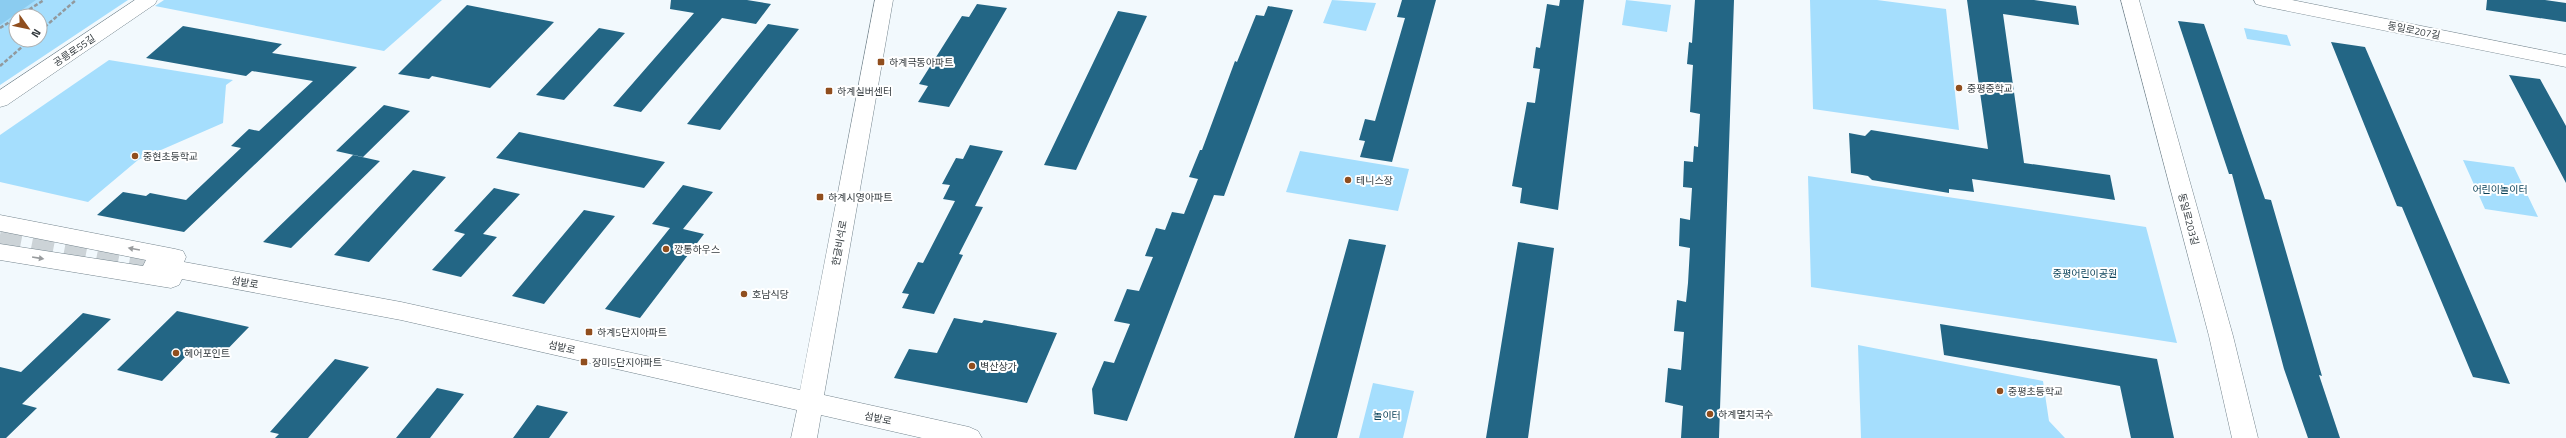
<svg xmlns="http://www.w3.org/2000/svg" width="2566" height="438" viewBox="0 0 2566 438" font-family="'Titillium Web','Noto Sans KR',sans-serif">
  <rect width="100%" height="100%" fill="#f2f9fd"/>
  <!-- green -->
  <path fill="#a5defd" fill-rule="evenodd" d="M 0,0 L 128,0 L 0,85 ZM 16,16 L 40,16 L 40,40 L 16,40 Z
    M 164,0 L 442,0 L 384,51 L 155,6 Z
    M 1332,0 L 1376,3 L 1366,31 L 1323,23 Z
    M 1626,0 L 1671,5 L 1667,32 L 1622,25 Z
    M 1810,0 L 1877,0 L 1946,9 L 1959,130 L 1813,109 Z
    M 2244,28 L 2287,35 L 2291,46 L 2247,39 Z
    M 109,60 L 233,80 L 226,85 L 223,123 L 138,160 L 88,202 L 0,182 L 0,135 Z
    M 1300,151 L 1409,169 L 1398,211 L 1286,192 Z
    M 2463,160 L 2514,167 L 2538,217 L 2485,209 Z
    M 1808,176 L 2146,227 L 2177,343 L 1811,287 Z
    M 1858,345 L 2043,381 L 2049,421 L 2065,438 L 1861,438 Z
    M 1373,383 L 1414,391 L 1403,438 L 1359,438 Z"/>
  <!-- forest -->
  <path fill="#8bccf0" d="M 0,0 L 36,0 L 0,25 Z"/>
  <!-- building -->
  <path fill="#236685" d="M 671,0 L 747,0 L 771,4 L 756,24 L 722,18 L 641,112 L 613,106 L 694,13 L 670,9 Z
    M 1402,0 L 1436,0 L 1392,162 L 1360,157 L 1365,141 L 1359,140 L 1365,119 L 1375,121 L 1405,18 L 1397,17 Z
    M 1560,0 L 1584,0 L 1558,210 L 1520,203 L 1522,188 L 1512,186 L 1527,102 L 1535,103 L 1540,69 L 1533,68 L 1536,47 L 1540,48 L 1547,4 L 1559,6 Z
    M 1695,0 L 1734,0 L 1719,438 L 1681,438 L 1683,406 L 1665,402 L 1668,368 L 1681,370 L 1684,332 L 1674,331 L 1677,300 L 1686,302 L 1688,283 L 1690,248 L 1679,246 L 1680,218 L 1690,220 L 1692,188 L 1683,187 L 1684,161 L 1693,162 L 1694,146 L 1698,147 L 1700,114 L 1690,112 L 1693,65 L 1687,64 L 1689,42 L 1692,43 Z
    M 1967,0 L 2034,0 L 2076,6 L 2079,25 L 2003,14 L 2024,163 L 2110,175 L 2115,200 L 1972,179 L 1974,192 L 1949,189 L 1949,193 L 1872,180 L 1868,176 L 1851,173 L 1849,133 L 1865,136 L 1871,130 L 1988,149 Z
    M 2487,0 L 2545,0 L 2566,3 L 2566,22 L 2486,10 Z
    M 977,4 L 1007,8 L 949,107 L 918,102 L 928,86 L 919,84 L 962,16 L 969,17 Z
    M 467,5 L 554,22 L 490,88 L 432,76 L 429,79 L 398,74 Z
    M 1268,6 L 1293,10 L 1224,196 L 1214,195 L 1127,421 L 1094,414 L 1092,389 L 1104,361 L 1114,363 L 1130,324 L 1114,321 L 1127,289 L 1139,291 L 1153,257 L 1145,256 L 1156,228 L 1165,230 L 1172,212 L 1184,214 L 1198,179 L 1189,177 L 1200,150 L 1202,150 L 1235,61 L 1237,62 L 1256,15 L 1264,16 Z
    M 1118,11 L 1147,16 L 1076,170 L 1044,165 Z
    M 2178,21 L 2204,24 L 2265,199 L 2271,200 L 2322,376 L 2319,375 L 2340,438 L 2308,438 L 2284,369 L 2232,174 L 2229,174 Z
    M 768,24 L 799,29 L 720,130 L 687,124 Z
    M 183,26 L 282,44 L 272,53 L 357,67 L 184,232 L 97,215 L 123,192 L 146,196 L 150,193 L 186,200 L 241,148 L 231,146 L 249,129 L 259,131 L 313,81 L 252,71 L 246,76 L 146,58 Z
    M 599,28 L 625,33 L 564,100 L 536,95 Z
    M 2331,42 L 2365,47 L 2510,384 L 2473,377 L 2402,207 L 2397,206 Z
    M 2509,75 L 2540,79 L 2566,126 L 2566,183 Z
    M 384,105 L 410,111 L 363,157 L 336,151 Z
    M 519,132 L 665,162 L 644,188 L 496,158 Z
    M 970,145 L 1003,151 L 975,206 L 983,207 L 959,254 L 963,255 L 934,314 L 902,308 L 909,294 L 902,293 L 918,262 L 923,263 L 955,201 L 943,199 L 950,185 L 942,184 L 956,158 L 963,159 Z
    M 353,155 L 380,161 L 291,248 L 263,242 Z
    M 413,170 L 446,177 L 369,262 L 334,255 Z
    M 683,185 L 713,192 L 683,229 L 704,234 L 640,318 L 605,309 L 670,228 L 652,224 Z
    M 494,188 L 520,194 L 483,234 L 497,237 L 461,277 L 432,270 L 465,234 L 454,231 Z
    M 584,210 L 615,216 L 544,304 L 512,296 Z
    M 1349,239 L 1386,245 L 1337,438 L 1294,438 Z
    M 1518,242 L 1554,248 L 1528,438 L 1486,438 Z
    M 177,311 L 249,327 L 217,360 L 189,353 L 162,381 L 117,370 Z
    M 83,313 L 111,319 L 22,404 L 37,408 L 6,438 L 0,438 L 0,367 L 21,372 Z
    M 954,318 L 982,323 L 984,320 L 1057,333 L 1027,403 L 894,378 L 909,349 L 937,353 Z
    M 1940,324 L 2157,359 L 2174,438 L 2131,438 L 2120,386 L 1944,355 Z
    M 335,359 L 369,367 L 308,438 L 275,438 L 279,434 L 270,432 Z
    M 437,388 L 464,394 L 430,438 L 396,438 Z
    M 537,405 L 568,412 L 549,438 L 513,438 Z"/>
  <g fill="none" stroke-linecap="round" stroke-linejoin="round">
    <!-- major-tunnel -->
    <path stroke="#ccd3d7" stroke-width="22" stroke-dasharray="22 11" stroke-linecap="butt" d="M 0,235 L 154,265"/>
    <defs>
      <path id="minor" d="M 135,0 L 157,0 L 155,4 L 7,105 L 0,107 L 0,90 Z
        M 2121,0 L 2139,0 L 2233,336 L 2258,438 L 2232,438 L 2209,336 Z
        M 2254,0 L 2292,0 L 2566,55 L 2566,67 L 2263,6 L 2256,4 Z"/>
      <path id="major" d="M 875,0 L 893,0 L 824,395 L 969,427 L 978,431 L 982,438 L 922,438 L 821,415 L 817,438 L 791,438 L 797,410 L 401,320 L 182,279 L 179,285 L 171,288 L 0,260 L 0,244 L 143,266 L 146,260 L 0,231 L 0,215 L 175,249 L 183,251 L 186,257 L 184,262 L 401,302 L 800,390 Z"/>
    </defs>
    <!-- minor casing -->
    <use href="#minor" stroke="#75858e" stroke-width="1"/>
    <!-- major casing -->
    <use href="#major" stroke="#75858e" stroke-width="1"/>
    <!-- path -->
    <path stroke="#92999d" stroke-width="2.5" stroke-dasharray="4 2" stroke-linecap="butt" d="M 19,16 L 44,0
      M 0,28 L 16,18
      M 40,31 L 76,0
      M 0,66 L 30,40"/>
    <!-- minor -->
    <use href="#minor" fill="#fff" fill-rule="evenodd"/>
    <!-- major -->
    <use href="#major" fill="#fff" fill-rule="evenodd"/>
  </g>
  <!-- one-way arrows -->
  <defs><path id="oneway-solid" d="M-6-.8H1V-3.2L6.5 0L1 3.2V.8H-6Z"/></defs>
  <g fill="#999c9e">
    <use href="#oneway-solid" transform="translate(134 249) rotate(-170)"/>
    <use href="#oneway-solid" transform="translate(38 258) rotate(9)"/>
  </g>
  <!-- markers -->
  <g fill="#904e1e" stroke="#fff" stroke-width="1.5">
    <rect x="877" y="58" width="8" height="8" rx="2"/>
    <circle cx="1959" cy="88" r="4"/>
    <rect x="825" y="87" width="8" height="8" rx="2"/>
    <circle cx="135" cy="156" r="4"/>
    <circle cx="1348" cy="180" r="4"/>
    <rect x="816" y="193" width="8" height="8" rx="2"/>
    <circle cx="666" cy="249" r="4"/>
    <circle cx="744" cy="294" r="4"/>
    <rect x="585" y="328" width="8" height="8" rx="2"/>
    <circle cx="176" cy="353" r="4"/>
    <rect x="580" y="358" width="8" height="8" rx="2"/>
    <circle cx="972" cy="366" r="4"/>
    <circle cx="2000" cy="391" r="4"/>
    <circle cx="1710" cy="414" r="4"/>
  </g>
  <g text-anchor="middle" stroke-width="4" stroke-linejoin="round" paint-order="stroke">
    <!-- street labels -->
    <g font-size="10" fill="#333a3e" stroke="#fff">
      <text transform="translate(2414 30) rotate(11)" y="4">동일로207길</text>
      <text transform="translate(74 50) rotate(-34)" y="4">공릉로55길</text>
      <text transform="translate(2189 219) rotate(75)" y="4">동일로203길</text>
      <text transform="translate(839 243) rotate(-80)" y="4">한글비석로</text>
      <text transform="translate(245 282) rotate(10)" y="4">섬밭로</text>
      <text transform="translate(562 347) rotate(13)" y="4">섬밭로</text>
      <text transform="translate(878 418) rotate(12)" y="4">섬밭로</text>
    </g>
    <!-- poi labels -->
    <g font-size="10" fill="#333a3e" stroke="#fff" text-anchor="start">
      <text x="889" y="66">하계극동아파트</text>
      <text x="1967" y="92">중평중학교</text>
      <text x="837" y="95">하계실버센터</text>
      <text x="143" y="160">중현초등학교</text>
      <text x="1356" y="184">테니스장</text>
      <text x="828" y="201">하계시영아파트</text>
      <text x="674" y="253">깡통하우스</text>
      <text x="752" y="298">호남식당</text>
      <text x="597" y="336">하계5단지아파트</text>
      <text x="184" y="357">헤어포인트</text>
      <text x="592" y="366">장미5단지아파트</text>
      <text x="980" y="370">벽산상가</text>
      <text x="2008" y="395">중평초등학교</text>
      <text x="1718" y="418">하계멸치국수</text>
    </g>
    <!-- park labels -->
    <g font-size="10" fill="#094159" stroke="#fff">
      <text x="2500" y="193">어린이놀이터</text>
      <text x="2085" y="277">중평어린이공원</text>
      <text x="1387" y="419">놀이터</text>
    </g>
  </g>
  <!-- north arrow -->
  <g transform="translate(28 28) rotate(123)"><circle r="19" fill="#ffffff" stroke="#adb0b2"/>
  <path d="M0-3L7 15L0 10L-7 15Z" fill="#904e1e"/>
  <text y="-6" font-size="11" font-weight="bold" text-anchor="middle" fill="#333a3e">N</text>
  </g>
</svg>
